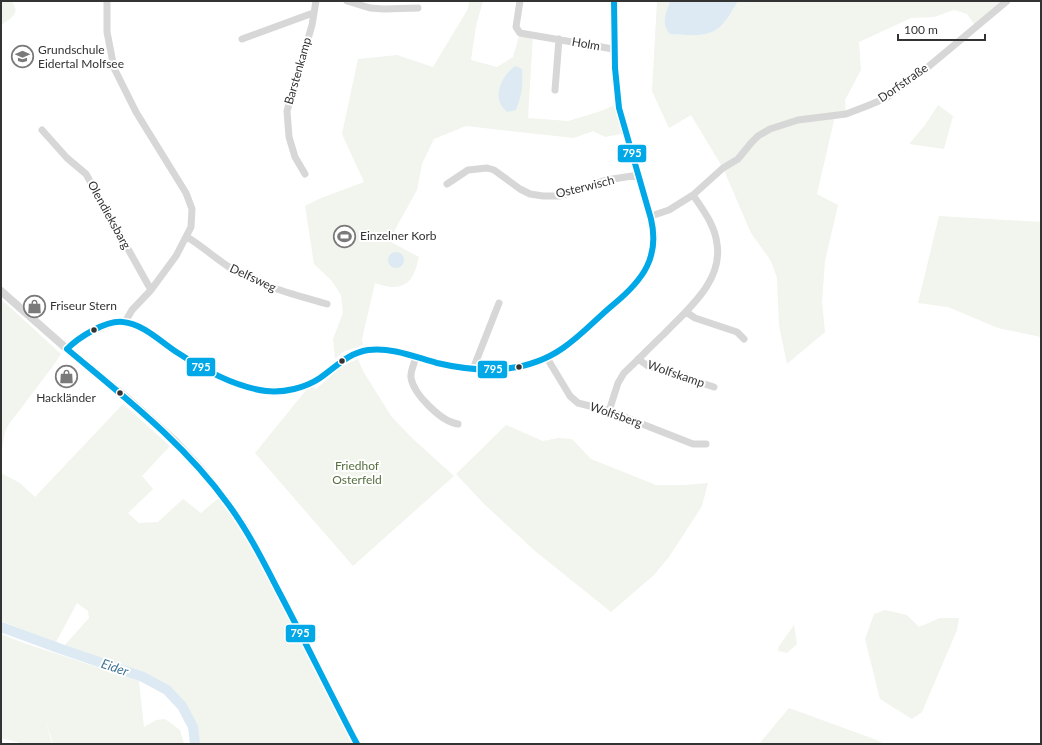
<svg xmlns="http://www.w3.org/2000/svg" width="1042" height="745" viewBox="0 0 1042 745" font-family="Lato,sans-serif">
  <rect width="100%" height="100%" fill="#fff"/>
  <!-- green -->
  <path fill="#f1f5ed" d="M 1,1 L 11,1 C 22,13 11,18 1,25 Z
    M 469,1 L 483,1 L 476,26 L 471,60 L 497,67 L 513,57 L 520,33 L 533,35 L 528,118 L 568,121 L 601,111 L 619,103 L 626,133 L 605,137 L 593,131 L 574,138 L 466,126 L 434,139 L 422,164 L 417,190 L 392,235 L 387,240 L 419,257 C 417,262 417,268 414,273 C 407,290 390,289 375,283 L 362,339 L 363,345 L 343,352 L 335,359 L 333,339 L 343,313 L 341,295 L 331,280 L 314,264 L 305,206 L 321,198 L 364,182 L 342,134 L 358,59 L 397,55 L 433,67 L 468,9 Z
    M 657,1 L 670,1 L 664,20 L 670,34 C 675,34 680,35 686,35 C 717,37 723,26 738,1 L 1007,1 L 976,27 L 967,14 L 954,10 L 934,17 L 911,18 L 859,42 L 861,70 L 845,100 L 846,114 L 835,116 L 817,194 L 838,205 L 825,261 L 822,302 L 825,332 L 787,364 L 779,325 L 777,278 L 771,261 L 751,233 L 723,168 L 691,115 L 669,128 L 652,91 Z
    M 938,105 L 953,116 L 944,149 L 909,144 L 925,125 Z
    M 939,216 L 1041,222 L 1041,337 L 998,328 L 948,307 L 918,303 Z
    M 1,299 L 61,354 L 53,366 L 9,424 L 5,432 L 1,454 Z
    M 358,359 L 363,371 L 391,416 L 411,437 L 454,476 L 353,566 L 255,453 L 307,389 L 312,387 L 316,389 L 341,367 Z
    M 123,404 L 170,446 L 142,476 L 153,489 L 128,513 L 139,523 L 158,522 L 183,499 L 201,513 L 222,495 L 228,503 L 357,744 L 199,744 L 196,727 L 188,707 L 170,687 L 144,675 L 64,646 L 89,618 L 88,611 L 77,603 L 56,642 L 31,633 L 1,621 L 1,473 L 20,483 L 35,497 Z
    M 506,425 L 543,441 L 558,438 L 572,439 L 591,459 L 656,485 L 686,485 L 708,483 L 702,506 L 669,557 L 654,575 L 611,612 L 535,551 L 484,504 L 456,474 Z
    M 885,610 L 907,615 L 919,627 L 940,618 L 959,618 L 957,630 L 922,712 L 912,719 L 880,699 L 865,639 L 874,614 Z
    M 794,625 L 797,644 L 787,653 L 778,651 L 779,646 Z
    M 1,634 L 24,643 L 139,681 L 144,727 L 156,720 L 165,719 L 180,730 L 184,744 L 53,744 L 45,719 L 52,744 L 24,744 L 1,738 Z
    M 789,708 L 874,739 L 885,744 L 759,744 Z"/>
  <!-- water -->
  <path fill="#ddeaf3" d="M 670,1 L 738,1 C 723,26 718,37 686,35 C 681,35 675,34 670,34 C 660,22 666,14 670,1 Z
    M 515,66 L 522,69 C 523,85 522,95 516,110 L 507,112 C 505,110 502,107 501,105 C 494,91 504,74 515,66 Z
    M388 260a8 8 0 1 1 16 0a8 8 0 1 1-16 0Z"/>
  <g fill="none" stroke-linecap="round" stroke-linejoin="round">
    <!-- river -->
    <path stroke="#ddeaf3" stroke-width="10" d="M 1,627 L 61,649 L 143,677 L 167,690 L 182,706 L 193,727 L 195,744"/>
    <!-- minor -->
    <path stroke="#d7d7d7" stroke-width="7" d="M 107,1 L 107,32 L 114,68 L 136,112 L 186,193 L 192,209 L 191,227 L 176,256 L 151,290 L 132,310 L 125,322
      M 347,1 L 370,8 L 384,9 L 418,8
      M 520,1 L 516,27 L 520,33 L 613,49
      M 242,39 L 313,13
      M 555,90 L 559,39
      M 42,130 L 67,158 L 86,174 L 151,290
      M 305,174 L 295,157 L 289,137 L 287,111 L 312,25 L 316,1
      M 447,184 L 468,170 L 487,168 L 494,170 L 520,189 L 530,194 L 543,196 L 560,196 L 606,180 L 639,175
      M 651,216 L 669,210 L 693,195 L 723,168 L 738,159 L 751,143 L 758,136 L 770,129 L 798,120 L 846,114 L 867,106 L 886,98 L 922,72 L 1007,1
      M 187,237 C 202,246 215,258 229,267 C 259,286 293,294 327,304
      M 686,312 L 695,318 L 737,332 L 744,339
      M 67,349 C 75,339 112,319 125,322 C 141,325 155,338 169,347 C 195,365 235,387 266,391 C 283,393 306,388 320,378 C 337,366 345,353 367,350 C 388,346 410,356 431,361 C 471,372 521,377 557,352 C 573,342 586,328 600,316 C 619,299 645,282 651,257 C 653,250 655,242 654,234 C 653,220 648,207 644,193 C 636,165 625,137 619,108 C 613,72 614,37 614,1
      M 416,357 C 414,364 410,372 411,378 C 414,395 442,422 458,424
      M 547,358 L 570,396 L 578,403 L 609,411 L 693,444 L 706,444
      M 638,359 L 648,366 L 714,387
      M 473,369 L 499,303
      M 609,411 L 618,383 L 624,373 C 638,360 651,346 665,333 C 688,309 723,281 717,244 C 715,225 703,210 693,195"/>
    <!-- tertiary -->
    <path stroke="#d7d7d7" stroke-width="8" d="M 1,291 L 67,349 L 127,398 L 175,441 L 200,468 L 228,503 L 245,528 L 262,559 L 357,744"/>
    <defs>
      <path id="bus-1" d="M 67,349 C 79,337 106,320 123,322 C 144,324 162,343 178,353 C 204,370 235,387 266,391 C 284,393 305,388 320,378 C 336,367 348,353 368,350 C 392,347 415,357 437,363 C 480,373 526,374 563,348 C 582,335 597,318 614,304 C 643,280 660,257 651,219 L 619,108 L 615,68 L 614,1
        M 67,349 C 124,397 184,443 228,504 C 248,531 263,561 278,590 C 305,641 330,693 357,744"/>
    </defs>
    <!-- bus-1 casing -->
    <use href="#bus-1" stroke="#fff" stroke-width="9"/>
    <!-- bus-1 -->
    <use href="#bus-1" stroke="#00a8e7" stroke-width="6"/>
  </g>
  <!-- icons -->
  <defs>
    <symbol id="school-ring" viewBox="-11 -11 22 22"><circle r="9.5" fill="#fff" stroke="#7a7a7a" stroke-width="1.5"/><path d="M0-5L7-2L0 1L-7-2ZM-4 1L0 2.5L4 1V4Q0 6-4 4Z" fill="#7a7a7a"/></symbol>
    <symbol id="stadium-ring" viewBox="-11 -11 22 22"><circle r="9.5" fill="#fff" stroke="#7a7a7a" stroke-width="1.5"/><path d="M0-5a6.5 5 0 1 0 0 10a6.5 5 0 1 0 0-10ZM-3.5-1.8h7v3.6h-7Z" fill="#7a7a7a"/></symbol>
    <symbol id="shop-ring" viewBox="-11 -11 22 22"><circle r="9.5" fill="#fff" stroke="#7a7a7a" stroke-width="1.5"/><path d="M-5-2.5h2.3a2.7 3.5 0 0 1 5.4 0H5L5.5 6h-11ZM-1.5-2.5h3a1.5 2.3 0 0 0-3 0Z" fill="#7a7a7a"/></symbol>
  </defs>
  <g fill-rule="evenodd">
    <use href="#school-ring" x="10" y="44" width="25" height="25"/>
    <use href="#stadium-ring" x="332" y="224" width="25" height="25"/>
    <use href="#shop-ring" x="22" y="294" width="25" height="25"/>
    <use href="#shop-ring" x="54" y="364" width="25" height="25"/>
  </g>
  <!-- markers -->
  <g fill="#333" stroke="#fff" stroke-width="1.5">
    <circle cx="94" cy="330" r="3.5"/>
    <circle cx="342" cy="361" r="3.5"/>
    <circle cx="519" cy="367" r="3.5"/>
    <circle cx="120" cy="393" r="3.5"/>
  </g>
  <g text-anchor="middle" stroke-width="4" stroke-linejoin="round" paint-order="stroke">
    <!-- street labels -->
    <g font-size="12" fill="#333" stroke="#fff">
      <text transform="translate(586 44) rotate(10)" y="4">Holm</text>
      <text transform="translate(298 71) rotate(-74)" y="4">Barstenkamp</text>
      <text transform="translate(903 83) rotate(-35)" y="4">Dorfstraße</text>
      <text transform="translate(585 187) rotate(-14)" y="4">Osterwisch</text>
      <text transform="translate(109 215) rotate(61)" y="4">Olendieksbarg</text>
      <text transform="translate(253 278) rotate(25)" y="4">Delfsweg</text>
      <text transform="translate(676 374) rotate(19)" y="4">Wolfskamp</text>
      <text transform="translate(616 415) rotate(19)" y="4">Wolfsberg</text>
    </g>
    <!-- poi labels -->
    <g font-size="12" fill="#333" stroke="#fff" text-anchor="start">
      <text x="38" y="54">Grundschule<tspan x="38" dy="14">Eidertal Molfsee</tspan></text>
      <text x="360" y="240">Einzelner Korb</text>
      <text x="50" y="310">Friseur Stern</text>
      <text x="66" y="402" text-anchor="middle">Hackländer</text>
    </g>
    <!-- park labels -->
    <g font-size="12" fill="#556f3f" stroke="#fff">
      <text x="357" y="470">Friedhof<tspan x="357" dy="14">Osterfeld</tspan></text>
    </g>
    <!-- water labels -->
    <g font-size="13" font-style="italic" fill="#3f7496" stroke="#fff">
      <text transform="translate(115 667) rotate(19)" y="5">Eider</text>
    </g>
  </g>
  <g stroke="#fff" stroke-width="1.5">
    <rect x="617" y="144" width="30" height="19" rx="4" fill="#00a8e7"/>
    <rect x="186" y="357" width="30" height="20" rx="4" fill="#00a8e7"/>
    <rect x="477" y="360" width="31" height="19" rx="4" fill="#00a8e7"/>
    <rect x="285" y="624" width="31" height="19" rx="4" fill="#00a8e7"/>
  </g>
  <g font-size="11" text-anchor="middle" font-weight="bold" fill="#fff">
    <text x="632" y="157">795</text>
    <text x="201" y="371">795</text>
    <text x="493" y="373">795</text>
    <text x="300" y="637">795</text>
  </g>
  <!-- border -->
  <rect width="1042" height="745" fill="none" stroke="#333333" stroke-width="4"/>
  <!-- scale -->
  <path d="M898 34v6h87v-6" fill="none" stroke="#333333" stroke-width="2"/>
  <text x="904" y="34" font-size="12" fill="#333333" stroke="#ffffff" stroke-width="3" paint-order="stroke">100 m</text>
</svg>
